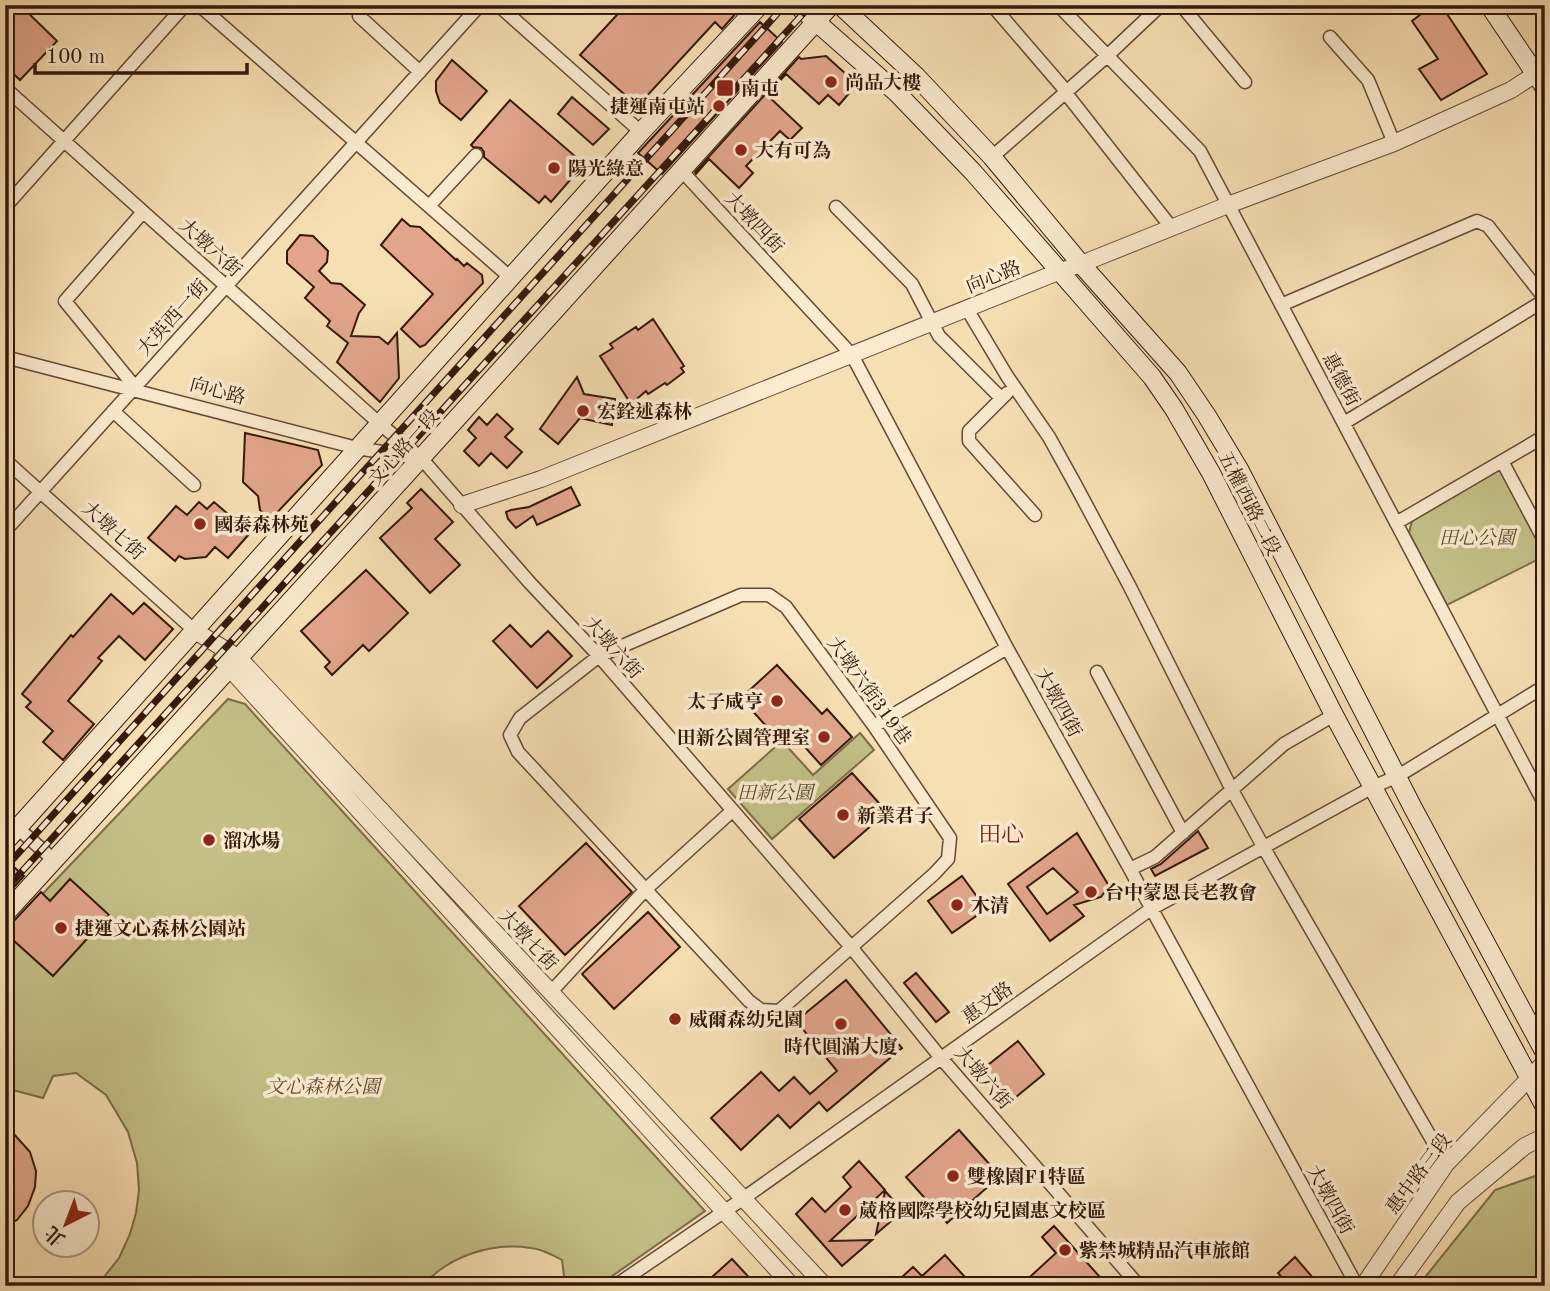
<svg xmlns="http://www.w3.org/2000/svg" width="1550" height="1291" viewBox="0 0 1550 1291" font-family="'Old Standard TT','Noto Serif TC',serif">
  <rect width="100%" height="100%" fill="#f7dfb4"/>
  <filter id="stains"><feTurbulence type="fractalNoise" baseFrequency=".00286" numOctaves="4"/><feColorMatrix values="0 0 0 0 .2 0 0 0 0 .09 0 0 0 0 .02 0 0 0 .5 -.17"/></filter>
  <radialGradient id="worn" r=".72"><stop offset=".6" stop-color="#630" stop-opacity="0"/><stop offset="1" stop-color="#630" stop-opacity=".3"/></radialGradient>
  <!-- green -->
  <path fill="#c4c088" stroke="#7c6c4a" stroke-width="2" d="M 1500,469 L 1545,550 L 1545,556 L 1447,605 L 1409,533 L 1412,521 Z
    M 228,699 L 245,704 L 705,1211 L 598,1286 L 556,1286 L 554,1283 L 564,1276 L 562,1260 C 553,1255 542,1249 531,1248 C 491,1242 449,1256 422,1286 L 90,1286 L 104,1277 L 119,1258 L 130,1234 L 136,1213 L 139,1190 L 137,1163 L 128,1132 L 106,1095 L 76,1073 L 53,1076 L 43,1098 L 5,1088 L 5,956 L 9,951 L 14,924 Z
    M 860,733 L 874,750 L 772,839 L 728,789 L 782,741 L 813,775 Z
    M 1535,1176 L 1545,1180 L 1545,1286 L 1418,1286 L 1495,1190 Z"/>
  <!-- building -->
  <path fill="#e3a68c" stroke="#33180c" stroke-width="2" fill-rule="evenodd" d="M 8,5 L 20,5 L 57,41 L 20,80 L 5,66 L 5,9 Z
    M 626,5 L 730,5 L 737,12 L 722,29 L 715,22 L 645,98 L 633,102 L 580,55 Z
    M 1433,5 L 1441,5 L 1487,74 L 1441,100 L 1419,69 L 1438,59 L 1412,21 Z
    M 760,22 L 782,42 L 662,174 L 638,153 Z
    M 826,56 L 857,84 L 839,105 L 828,95 L 819,104 L 786,74 L 767,95 L 802,128 L 790,140 L 780,131 L 746,166 L 753,173 L 739,188 L 709,159 L 696,174 L 695,172 L 799,57 L 801,59 Z
    M 452,60 L 487,91 L 461,120 L 440,103 L 436,91 L 436,81 Z
    M 572,97 L 609,129 L 593,145 L 558,114 Z
    M 510,100 L 584,164 L 551,202 L 545,196 L 539,203 L 484,157 L 484,152 L 481,148 L 473,147 L 471,145 Z
    M 402,219 L 410,226 L 420,227 L 456,260 L 457,259 L 464,266 L 467,263 L 482,275 L 483,283 L 425,345 L 420,347 L 401,329 L 433,294 L 381,245 Z
    M 300,235 L 313,236 L 328,251 L 327,262 L 319,271 L 331,283 L 341,284 L 365,305 L 359,313 L 351,336 L 379,337 L 388,344 L 397,333 L 399,378 L 380,402 L 337,362 L 348,343 L 327,326 L 330,321 L 305,298 L 314,287 L 287,263 L 287,251 Z
    M 653,319 L 684,366 L 681,368 L 684,372 L 667,385 L 665,383 L 648,394 L 646,391 L 631,404 L 600,356 L 613,348 L 610,344 L 636,327 L 638,330 Z
    M 577,377 L 584,394 L 615,399 L 612,425 L 580,418 L 558,444 L 540,429 Z
    M 497,414 L 513,429 L 505,437 L 522,452 L 507,468 L 491,453 L 479,466 L 464,451 L 476,438 L 468,430 L 479,417 L 487,425 Z
    M 245,433 L 318,450 L 322,465 L 270,520 L 260,510 L 258,496 L 243,482 Z
    M 571,487 L 580,505 L 537,525 L 533,516 L 516,528 L 508,519 L 506,512 L 511,510 L 529,507 Z
    M 421,489 L 453,522 L 435,539 L 460,565 L 430,593 L 380,538 L 412,508 L 407,503 Z
    M 199,502 L 207,509 L 214,502 L 250,533 L 228,558 L 215,547 L 206,557 L 185,559 L 179,556 L 175,561 L 148,538 L 176,506 L 187,515 Z
    M 366,570 L 408,613 L 369,651 L 363,645 L 332,675 L 325,667 L 330,662 L 301,631 Z
    M 111,594 L 133,614 L 144,603 L 173,629 L 145,660 L 119,636 L 98,658 L 102,661 L 68,701 L 94,724 L 63,760 L 43,742 L 53,731 L 26,707 L 31,702 L 22,694 L 71,635 L 73,637 Z
    M 510,625 L 531,647 L 548,631 L 572,656 L 537,688 L 493,641 Z
    M 777,665 L 822,714 L 827,709 L 852,737 L 821,765 L 787,727 L 776,737 L 741,698 Z
    M 852,773 L 887,812 L 834,858 L 799,819 Z
    M 1198,831 L 1208,848 L 1155,876 L 1151,869 L 1161,864 Z
    M 1077,833 L 1109,886 L 1101,897 L 1074,905 L 1084,916 L 1050,941 L 1008,884 ZM 1053,868 L 1078,892 L 1047,914 L 1027,887 Z
    M 586,843 L 632,892 L 565,955 L 519,906 Z
    M 5,859 L 24,876 L 5,897 Z
    M 962,876 L 986,909 L 952,933 L 928,901 Z
    M 70,879 L 109,915 L 53,976 L 13,940 L 5,949 L 5,925 L 13,922 L 41,892 L 50,901 Z
    M 648,912 L 680,947 L 614,1009 L 582,974 Z
    M 916,973 L 949,1012 L 936,1022 L 904,983 Z
    M 846,980 L 902,1048 L 827,1111 L 819,1102 L 790,1128 L 778,1115 L 741,1150 L 711,1118 L 761,1072 L 779,1091 L 794,1077 L 810,1094 L 837,1071 L 796,1021 Z
    M 1018,1041 L 1044,1074 L 1010,1102 L 983,1069 Z
    M 5,1124 L 30,1152 L 36,1171 L 35,1187 L 28,1206 L 17,1220 L 5,1226 Z
    M 959,1130 L 1000,1176 L 947,1223 L 906,1177 Z
    M 859,1161 L 885,1190 L 830,1241 L 872,1240 L 842,1266 L 796,1214 L 812,1198 L 825,1212 L 851,1187 L 843,1177 Z
    M 885,1191 L 903,1211 L 876,1234 Z
    M 1054,1226 L 1108,1286 L 1020,1286 L 1056,1253 L 1042,1237 Z
    M 945,1255 L 973,1286 L 892,1286 L 913,1267 L 922,1276 Z
    M 1295,1257 L 1320,1286 L 1289,1286 L 1278,1273 Z
    M 732,1259 L 757,1286 L 702,1286 Z"/>
  <g fill="none" stroke-linecap="round" stroke-linejoin="round">
    <defs>
      <path id="minor" d="M 199,5 L 511,278
        M 368,5 L 359,16 L 420,72
        M 498,5 L 641,132
        M 992,5 L 1066,91
        M 1058,5 L 1200,151 L 1545,805
        M 1181,5 L 1245,82
        M 1330,37 L 1368,80 L 1394,143
        M 5,88 L 380,424 L 421,458 L 530,583 L 599,656 L 851,947 L 941,1058 L 1139,1286
        M 1065,92 L 1171,227
        M 992,157 L 1107,56 L 1161,5
        M 681,170 L 852,355 L 1007,648 L 1130,869 L 1357,1286
        M 429,206 L 476,155
        M 5,207 L 185,5
        M 836,207 L 912,284 L 939,336 L 1001,398
        M 1281,305 L 1477,221 L 1488,226 L 1545,299
        M 967,309 L 1007,376 L 1049,437 L 1075,484 L 1129,585 L 1232,790 L 1264,848 L 1446,1164
        M 5,357 L 357,448 L 419,458
        M 135,387 L 65,301 L 143,212
        M 1007,393 L 969,431 L 969,441 L 1035,515
        M 113,411 L 194,485
        M 1344,423 L 1545,300
        M 5,460 L 195,631
        M 1502,461 L 1545,542
        M 1396,523 L 1545,436
        M 5,531 L 480,5
        M 741,595 L 769,595 L 786,607 L 874,726 L 950,838 L 948,859 L 934,874 L 779,1011 L 761,1010 L 749,1001 L 518,752 L 510,735 L 520,718 L 599,656 Z
        M 1097,672 L 1183,833
        M 874,726 L 1007,648
        M 5,817 L 55,861
        M 1130,869 L 1155,857 L 1284,744 L 1334,715
        M 550,993 L 646,889 L 732,811
        M 615,1286 L 744,1198 L 1151,909 L 1373,787 L 1398,776 L 1545,686"/>
      <path id="tertiary" d="M 462,505 L 541,479 L 1058,272 L 1081,264 L 1228,205 L 1394,143 L 1511,90 L 1545,68
        M 195,631 L 239,658 L 825,1286
        M 221,659 L 792,1286
        M 1363,1286 L 1446,1164 L 1545,1062
        M 1397,1286 L 1458,1202 L 1525,1146 L 1545,1136"/>
      <path id="secondary" d="M 797,5 L 897,93 L 973,172 L 1152,377 L 1174,409 L 1211,473 L 1334,715 L 1545,1107
        M 840,5 L 916,76 L 992,157 L 1081,264 L 1178,373 L 1207,416 L 1240,471 L 1413,808 L 1545,1053
        M 1489,5 L 1545,88
        M 5,842 L 641,132 L 760,5
        M 5,914 L 421,458 L 831,5"/>
    </defs>
    <!-- minor casing -->
    <use href="#minor" stroke="#644a36" stroke-width="15"/>
    <!-- tertiary casing -->
    <use href="#tertiary" stroke="#644a36" stroke-width="18"/>
    <!-- secondary casing -->
    <use href="#secondary" stroke="#33180c" stroke-width="20"/>
    <!-- minor -->
    <use href="#minor" stroke="#faeace" stroke-width="12"/>
    <!-- tertiary -->
    <use href="#tertiary" stroke="#faeace" stroke-width="16"/>
    <!-- secondary -->
    <use href="#secondary" stroke="#faeace" stroke-width="18"/>
    <defs>
      <path id="rail" d="M 5,868 L 785,5
        M 5,890 L 811,5"/>
    </defs>
    <!-- rail casing -->
    <use href="#rail" stroke="#33180c" stroke-width="7"/>
    <!-- rail -->
    <use href="#rail" stroke="#faeace" stroke-width="4.5" stroke-dasharray="13" stroke-linecap="butt"/>
  </g>
  <!-- markers -->
  <g fill="#8f2418" stroke="#faeace" stroke-width="2.5">
    <circle cx="831" cy="82" r="7"/>
    <rect x="716" y="79" width="18" height="18" rx="3.5"/>
    <circle cx="719" cy="106" r="7"/>
    <circle cx="741" cy="150" r="7"/>
    <circle cx="554" cy="168" r="7"/>
    <circle cx="583" cy="411" r="7"/>
    <circle cx="200" cy="524" r="7"/>
    <circle cx="777" cy="701" r="7"/>
    <circle cx="824" cy="737" r="7"/>
    <circle cx="843" cy="815" r="7"/>
    <circle cx="209" cy="840" r="7"/>
    <circle cx="1091" cy="892" r="7"/>
    <circle cx="957" cy="905" r="7"/>
    <circle cx="61" cy="928" r="7"/>
    <circle cx="675" cy="1019" r="7"/>
    <circle cx="841" cy="1024" r="7"/>
    <circle cx="953" cy="1176" r="7"/>
    <circle cx="845" cy="1210" r="7"/>
    <circle cx="1065" cy="1250" r="7"/>
  </g>
  <g text-anchor="middle" stroke-width="7" stroke-linejoin="round" paint-order="stroke">
    <!-- poi labels -->
    <g font-size="19" font-weight="bold" fill="#33180c" stroke="#faeace" text-anchor="start">
      <text x="845" y="89">尚品大樓</text>
      <text x="741" y="95">南屯</text>
      <text x="705" y="113" text-anchor="end">捷運南屯站</text>
      <text x="755" y="157">大有可為</text>
      <text x="568" y="175">陽光綠意</text>
      <text x="597" y="418">宏銓述森林</text>
      <text x="214" y="531">國泰森林苑</text>
      <text x="763" y="708" text-anchor="end">太子咸亨</text>
      <text x="810" y="744" text-anchor="end">田新公園管理室</text>
      <text x="857" y="822">新業君子</text>
      <text x="223" y="847">溜冰場</text>
      <text x="1105" y="899">台中蒙恩長老教會</text>
      <text x="971" y="912">木清</text>
      <text x="75" y="935">捷運文心森林公園站</text>
      <text x="689" y="1026">威爾森幼兒園</text>
      <text x="841" y="1053" text-anchor="middle">時代圓滿大廈</text>
      <text x="967" y="1183">雙橡園F1特區</text>
      <text x="859" y="1217">葳格國際學校幼兒園惠文校區</text>
      <text x="1079" y="1257">紫禁城精品汽車旅館</text>
    </g>
    <!-- street labels -->
    <g font-size="19" fill="#33180c" stroke="#faeace">
      <text transform="translate(755 222) rotate(47)" y="7">大墩四街</text>
      <text transform="translate(211 247) rotate(42)" y="7">大墩六街</text>
      <text transform="translate(993 276) rotate(-22)" y="7">向心路</text>
      <text transform="translate(172 317) rotate(-48)" y="7">大英西一街</text>
      <text transform="translate(1342 379) rotate(62)" y="7">惠德街</text>
      <text transform="translate(218 390) rotate(15)" y="7">向心路</text>
      <text transform="translate(403 447) rotate(-48)" y="7">文心路一段</text>
      <text transform="translate(1250 503) rotate(63)" y="7">五權西路二段</text>
      <text transform="translate(114 530) rotate(42)" y="7">大墩七街</text>
      <text transform="translate(614 647) rotate(48)" y="7">大墩六街</text>
      <text transform="translate(870 690) rotate(54)" y="7">大墩六街319巷</text>
      <text transform="translate(1059 702) rotate(61)" y="7">大墩四街</text>
      <text transform="translate(529 939) rotate(47)" y="7">大墩七街</text>
      <text transform="translate(987 1002) rotate(-35)" y="7">惠文路</text>
      <text transform="translate(984 1077) rotate(49)" y="7">大墩六街</text>
      <text transform="translate(1418 1173) rotate(-53)" y="7">惠中路三段</text>
      <text transform="translate(1331 1199) rotate(61)" y="7">大墩四街</text>
    </g>
    <!-- park labels -->
    <g font-size="19" font-style="italic" fill="#5e4a31" stroke="#faeace">
      <text x="1477" y="544">田心公園</text>
      <text x="775" y="799">田新公園</text>
      <text x="323" y="1093">文心森林公園</text>
    </g>
    <!-- quarter labels -->
    <g font-size="23" fill="#7a1f14" stroke="#faeace">
      <text x="1001" y="842">田心</text>
    </g>
  </g>
  <!-- margin -->
  <rect width="1550" height="1291" fill="none" stroke="#f7dfb4" stroke-width="28"/>
  <rect x="7" y="7" width="1536" height="1277" fill="none" stroke="#33180c" stroke-width="3.5"/>
  <rect x="14" y="14" width="1522" height="1263" fill="none" stroke="#33180c" stroke-width="2"/>
  <!-- north arrow -->
  <g transform="translate(66 1224) rotate(222)"><circle r="33" fill="#faeace" stroke="#aa9680" stroke-width="2"/>
  <path d="M0-5L12 26L0 18L-12 26Z" fill="#8f2418"/>
  <text y="-10" font-size="19" font-weight="bold" text-anchor="middle" fill="#33180c">北</text>
  </g>
  <!-- scale -->
  <path d="M35 63v10h212v-10" fill="none" stroke="#33180c" stroke-width="3.5"/>
  <text x="46" y="63" font-size="21" fill="#33180c" stroke="#faeace" stroke-width="5" paint-order="stroke">100 m</text>
  <rect width="100%" height="100%" filter="url(#stains)"/>
  <rect width="100%" height="100%" fill="url(#worn)"/>
</svg>
